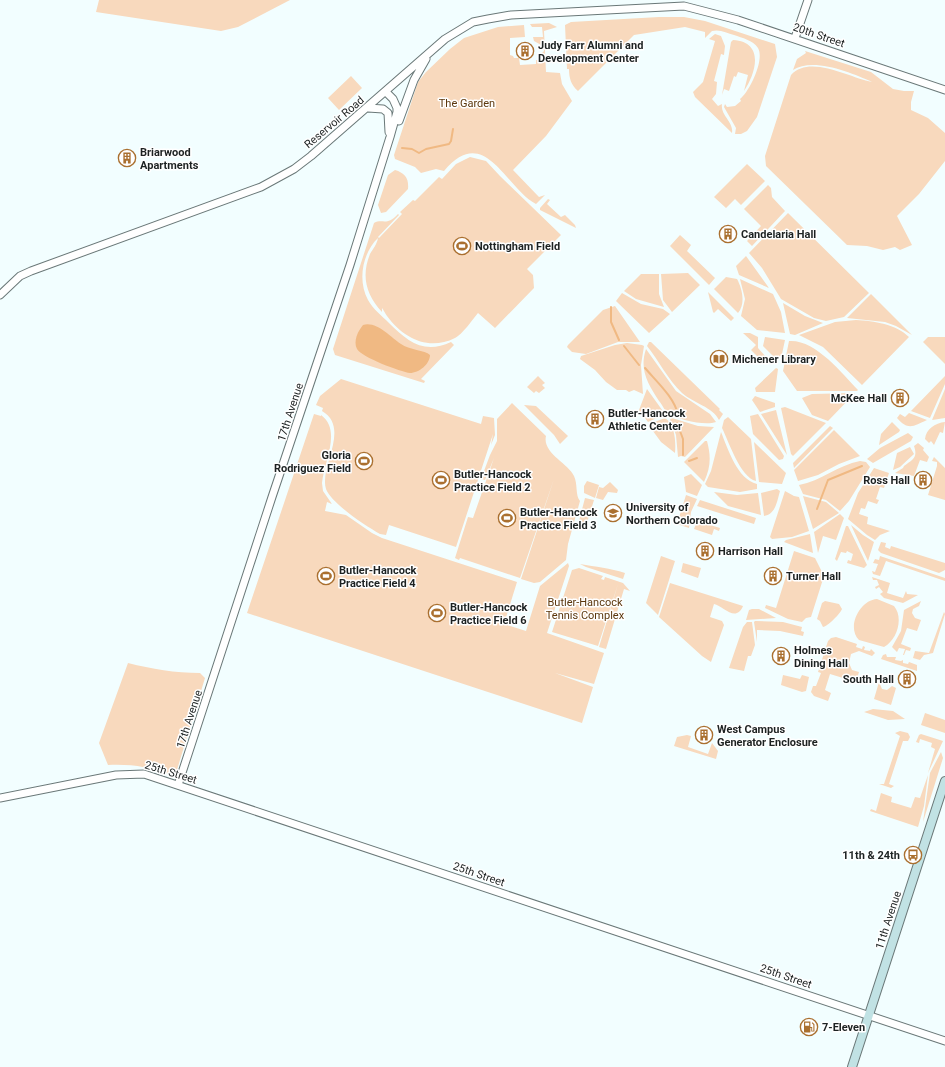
<svg xmlns="http://www.w3.org/2000/svg" width="945" height="1067" viewBox="0 0 945 1067" font-family="Roboto,sans-serif">
  <rect width="100%" height="100%" fill="#f2feff"/>
  <!-- green -->
  <path fill="#f8d9bd" d="M 99,0 L 290,0 L 238,27 L 221,31 L 96,12 Z
    M 659,17 L 684,17 L 705,21 L 775,44 L 777,57 L 757,117 L 747,131 L 741,134 L 735,134 L 736,128 L 724,107 L 725,104 L 727,107 L 735,106 L 741,101 L 740,99 C 749,92 765,60 758,48 C 753,40 742,38 734,35 C 727,33 720,29 712,31 L 705,38 L 705,32 L 685,27 L 634,35 L 578,91 C 571,85 569,78 569,69 L 567,69 L 565,25 L 571,22 Z
    M 549,23 L 557,27 L 544,31 L 546,72 L 560,73 L 562,84 L 572,101 L 546,136 L 513,170 L 539,197 L 545,195 L 536,204 C 505,188 485,122 444,171 L 436,169 L 421,173 L 415,167 L 395,159 L 394,155 L 418,82 L 426,72 L 450,49 L 464,38 L 498,27 L 524,25 L 525,37 L 510,38 L 510,55 L 513,56 L 514,58 L 519,58 L 520,65 L 536,64 L 536,60 L 538,60 L 538,57 L 544,51 L 543,46 L 534,41 L 533,37 L 543,37 L 542,27 L 532,27 L 530,24 Z
    M 715,34 L 721,36 L 725,46 L 724,55 L 721,54 L 714,81 L 717,82 L 716,94 L 712,99 L 718,106 L 722,104 C 720,115 734,122 732,133 L 695,97 L 693,92 L 703,82 L 715,41 L 709,39 Z
    M 733,40 C 765,42 756,73 744,91 L 748,75 L 738,72 L 736,77 L 734,76 L 729,91 L 724,89 L 722,95 L 731,42 Z
    M 805,51 L 871,72 L 893,89 L 904,91 L 914,91 L 911,102 L 911,110 L 928,118 L 945,133 L 945,161 L 919,194 L 897,216 L 912,245 L 900,250 L 895,247 L 883,250 L 867,246 L 847,245 L 766,166 L 765,156 L 791,75 C 810,54 850,78 872,82 C 852,73 813,57 793,70 L 797,59 L 806,53 Z
    M 351,76 L 362,88 L 339,110 L 328,98 Z
    M 470,157 L 486,161 L 500,176 L 561,235 L 527,269 L 533,275 L 534,288 L 495,328 L 478,313 C 473,319 462,335 455,338 C 429,351 404,339 387,316 C 385,313 384,311 382,308 L 382,312 C 366,295 361,276 370,254 C 373,249 377,244 378,238 C 363,252 357,280 368,300 C 373,309 382,316 389,323 C 407,341 424,355 451,342 L 454,345 L 421,379 L 425,381 L 424,383 L 335,355 L 333,349 L 374,223 C 383,218 386,227 398,214 L 399,215 L 378,237 L 379,238 L 402,214 L 400,212 L 413,200 L 415,201 L 439,177 L 442,179 L 456,164 Z
    M 747,164 L 765,181 L 741,205 L 735,199 L 726,208 L 714,197 Z
    M 395,170 C 405,173 409,178 408,189 L 386,212 L 381,213 L 378,205 L 388,175 Z
    M 768,185 L 771,188 L 772,197 L 785,211 L 752,246 L 747,241 L 761,226 L 744,209 Z
    M 548,199 L 550,200 L 547,204 L 561,217 L 565,215 L 575,225 L 576,228 L 540,210 L 540,208 Z
    M 788,213 L 869,293 L 844,317 L 826,321 L 814,318 L 781,299 L 762,268 L 749,253 Z
    M 680,235 L 691,245 L 687,251 L 715,278 L 709,285 L 670,246 Z
    M 746,256 L 769,288 L 739,275 L 736,266 Z
    M 688,273 L 700,285 L 672,312 L 663,300 L 661,274 Z
    M 641,274 L 659,274 L 659,294 L 664,307 L 636,299 L 624,291 Z
    M 726,277 L 737,279 C 742,288 746,304 738,313 L 714,289 Z
    M 740,279 L 773,294 L 781,312 L 785,333 L 757,330 L 741,316 L 745,299 Z
    M 708,292 L 734,318 L 731,321 L 718,309 L 714,313 L 713,312 Z
    M 622,293 L 641,304 L 663,309 L 670,314 L 649,333 L 616,301 Z
    M 871,294 L 912,335 L 896,326 L 885,322 L 847,318 Z
    M 783,303 L 805,316 L 823,323 L 795,335 L 790,334 Z
    M 615,306 L 640,342 L 618,342 L 586,354 L 572,352 L 567,347 L 568,345 L 603,310 Z
    M 856,320 C 874,321 896,324 909,337 L 862,385 L 823,347 L 799,335 L 835,322 Z
    M 743,333 L 750,333 L 758,337 L 758,348 L 767,358 L 763,362 L 751,350 L 756,345 Z
    M 765,337 L 785,340 L 782,354 L 777,360 L 763,346 Z
    M 928,337 L 945,337 L 945,364 L 923,342 Z
    M 789,341 C 815,339 842,373 858,390 L 857,391 L 797,391 L 783,371 Z
    M 649,342 L 651,342 L 720,409 L 719,410 L 723,414 L 719,420 C 713,407 693,403 682,393 C 668,380 659,361 647,346 Z
    M 627,343 L 642,345 L 644,346 L 641,365 L 643,394 L 634,390 L 629,392 L 626,390 L 617,390 L 606,382 L 595,370 L 580,359 L 581,356 L 615,345 Z
    M 646,349 L 676,391 L 710,414 L 716,422 C 705,426 679,420 668,413 C 664,410 662,404 659,401 C 648,384 639,370 646,349 Z
    M 776,368 L 778,369 L 775,392 L 756,392 L 755,388 Z
    M 538,376 L 545,383 L 542,385 L 545,388 L 539,393 L 536,391 L 534,393 L 527,387 Z
    M 945,376 L 945,384 L 930,418 L 911,411 Z
    M 341,379 L 481,424 L 483,416 L 494,418 L 495,435 L 491,445 L 493,434 L 456,547 L 389,525 L 386,535 L 380,534 C 366,526 332,504 326,489 C 319,467 351,428 322,411 L 323,408 L 316,405 L 320,396 Z
    M 647,389 L 665,414 L 648,422 L 639,410 Z
    M 945,389 L 945,418 L 932,420 Z
    M 855,393 L 828,421 L 812,415 L 802,398 L 812,394 Z
    M 755,396 L 775,403 L 775,407 L 760,412 L 752,400 Z
    M 512,403 L 546,436 C 542,453 568,463 574,476 C 578,484 575,495 580,501 L 568,544 L 566,560 L 540,582 L 534,583 L 521,579 L 554,479 L 536,473 L 554,479 L 520,578 L 460,558 L 459,560 L 455,558 L 468,517 L 473,518 L 494,458 L 485,480 L 481,479 L 490,455 L 497,441 L 497,419 Z
    M 524,405 L 536,406 L 568,436 L 560,444 L 554,435 Z
    M 785,407 L 826,423 L 793,456 L 791,454 L 781,408 Z
    M 776,410 L 787,455 L 761,414 Z
    M 909,413 L 927,420 C 914,426 908,431 897,418 L 900,414 L 905,417 Z
    M 314,414 L 321,416 L 321,415 C 342,430 324,462 322,483 L 323,491 L 332,504 L 327,502 L 325,511 L 346,515 L 372,533 L 382,538 L 517,582 L 504,624 L 526,631 L 540,586 L 568,563 L 569,566 L 547,633 L 604,653 L 594,684 L 555,673 L 593,687 L 582,723 L 247,613 Z
    M 758,414 L 784,456 L 783,459 L 779,460 L 753,434 L 750,416 Z
    M 728,417 L 751,439 L 756,481 C 740,477 729,442 722,428 L 724,420 Z
    M 665,418 C 675,424 676,442 675,453 L 661,442 L 650,427 L 652,423 Z
    M 672,418 L 698,426 L 714,427 L 685,457 L 681,456 L 678,457 L 676,435 L 670,419 Z
    M 892,422 L 900,430 L 899,432 L 879,445 L 881,434 Z
    M 945,422 L 943,433 L 940,432 L 934,445 L 931,441 L 929,443 L 925,439 C 926,429 935,423 945,422 Z
    M 830,426 L 833,428 L 794,468 L 793,463 Z
    M 834,430 L 860,456 L 839,464 L 818,475 L 798,481 L 794,470 Z
    M 721,432 C 728,449 737,479 757,484 L 757,489 L 740,492 L 708,487 L 705,484 L 711,471 Z
    M 908,433 L 913,437 L 911,441 L 873,463 L 867,459 L 880,448 Z
    M 705,441 L 707,441 C 711,456 711,467 704,482 L 684,462 Z
    M 754,442 L 786,473 L 782,484 L 759,482 Z
    M 918,443 L 924,448 L 923,450 L 929,457 L 927,462 L 920,460 L 914,476 L 895,473 L 903,468 L 904,466 C 913,459 918,458 914,446 Z
    M 910,447 L 914,454 L 900,467 L 893,470 L 897,453 Z
    M 934,457 L 945,468 L 945,500 L 928,495 L 937,466 L 937,462 L 932,461 Z
    M 860,461 L 866,462 L 870,467 L 849,501 L 840,511 L 826,500 L 803,494 L 799,485 C 821,481 838,465 860,461 Z
    M 874,468 L 889,473 L 884,488 L 880,487 L 876,499 L 879,500 L 877,504 L 868,501 L 865,509 L 861,508 L 859,514 L 868,517 L 867,524 L 890,531 L 880,535 L 875,540 L 867,535 L 848,519 L 858,493 Z
    M 691,474 L 702,485 L 697,496 L 686,492 L 684,477 Z
    M 587,481 L 599,485 L 595,498 L 584,493 L 584,486 Z
    M 610,482 L 618,490 L 617,493 L 608,492 L 603,500 L 596,498 L 599,487 L 603,488 Z
    M 777,489 L 780,491 C 777,501 776,514 764,516 L 761,493 Z
    M 785,491 L 794,496 L 799,497 L 809,531 L 792,537 L 772,539 L 770,537 Z
    M 714,492 L 737,495 L 758,493 L 761,515 L 728,506 Z
    M 686,495 L 697,499 L 691,512 L 689,528 L 677,524 Z
    M 803,496 L 826,502 L 839,513 L 813,529 Z
    M 585,498 L 594,500 L 586,526 L 580,524 L 581,521 L 579,521 Z
    M 700,500 L 756,518 L 754,524 L 697,506 Z
    M 840,514 L 844,518 L 836,540 L 823,536 L 818,553 L 814,532 Z
    M 697,521 L 720,528 L 719,531 L 714,529 L 712,535 L 694,529 Z
    M 851,525 L 863,535 L 874,542 L 868,561 Z
    M 846,526 L 848,526 L 867,565 L 864,568 L 847,563 L 848,560 L 851,561 L 853,554 L 847,551 L 846,553 L 841,552 L 837,561 L 835,559 Z
    M 810,534 L 813,553 L 784,542 L 786,540 Z
    M 881,542 L 886,543 L 885,547 L 890,549 L 891,546 L 945,563 L 945,570 L 939,573 L 881,553 L 878,550 Z
    M 794,551 L 815,558 L 824,576 L 811,617 L 806,618 L 802,622 L 788,619 L 765,608 L 766,605 L 776,608 Z
    M 661,556 L 675,561 L 658,615 L 646,603 Z
    M 880,556 L 945,578 L 945,581 L 886,561 L 880,576 L 873,574 L 872,571 L 875,572 L 878,564 L 873,563 L 875,559 L 879,560 Z
    M 683,563 L 701,568 L 698,578 L 681,572 Z
    M 580,564 C 596,567 610,568 625,573 L 623,579 L 586,567 Z
    M 579,568 L 603,576 L 601,579 L 604,580 L 605,577 L 623,583 L 630,591 L 624,589 L 606,649 L 599,647 L 618,584 L 598,646 L 552,632 L 572,570 Z
    M 872,577 L 890,583 L 887,593 L 903,598 L 906,591 L 907,594 L 918,595 L 903,603 L 884,598 L 880,594 L 883,592 L 879,587 L 876,589 L 875,587 L 879,585 L 877,580 L 873,580 Z
    M 670,583 L 743,606 C 736,623 723,606 714,604 L 710,617 L 722,621 L 724,625 L 711,662 L 702,656 L 659,617 Z
    M 877,599 L 894,606 C 904,618 897,640 884,647 L 859,640 C 846,627 860,600 877,599 Z
    M 825,601 L 839,604 L 842,609 C 840,614 828,626 823,627 L 820,621 L 817,619 L 822,603 Z
    M 921,601 L 919,606 L 913,609 L 912,613 L 915,618 L 921,620 L 917,631 L 907,628 L 901,644 L 911,648 L 910,651 L 906,650 L 904,655 L 903,655 L 905,649 L 899,648 L 897,652 L 892,647 L 901,631 L 904,610 Z
    M 752,609 L 759,609 L 776,618 L 746,620 L 749,610 Z
    M 944,612 L 945,614 L 933,653 L 924,655 L 920,660 L 913,658 L 915,651 L 929,653 Z
    M 755,621 L 783,622 L 802,627 L 801,631 L 804,632 L 803,636 L 780,631 L 757,630 L 757,642 L 754,622 Z
    M 747,622 L 752,622 L 755,645 L 751,656 L 748,656 L 744,671 L 729,668 L 743,627 Z
    M 836,637 L 857,644 L 856,647 L 862,649 L 863,646 L 865,647 L 864,650 L 870,651 L 871,649 L 875,653 L 872,656 L 859,651 L 851,654 L 849,663 L 852,670 L 859,672 L 856,682 L 830,674 L 825,690 L 831,693 L 828,701 L 814,696 L 811,692 L 813,686 L 816,686 L 821,673 L 818,672 L 828,641 L 831,638 Z
    M 886,654 L 887,657 L 896,657 L 895,660 L 901,661 L 903,660 L 903,663 L 908,664 L 909,662 L 917,665 L 917,671 L 881,659 L 883,655 Z
    M 128,663 C 152,669 175,673 200,673 L 205,678 L 176,773 L 172,775 C 148,767 133,764 108,765 L 99,743 Z
    M 783,675 L 800,679 L 802,675 L 809,677 L 806,691 L 802,692 L 781,685 Z
    M 879,682 L 882,689 L 887,690 L 892,686 L 896,688 L 891,705 L 874,699 Z
    M 873,709 L 893,711 L 905,719 L 888,720 L 864,712 Z
    M 925,713 L 945,720 L 945,733 L 921,725 Z
    M 900,731 L 908,733 L 910,737 L 908,741 L 903,741 L 889,784 L 894,786 L 891,788 L 879,784 L 884,784 L 900,736 L 895,733 Z
    M 921,734 L 943,741 L 928,773 L 935,749 L 931,747 L 932,743 L 920,739 L 919,743 L 916,742 L 919,735 Z
    M 687,735 L 691,736 L 688,747 L 708,754 L 712,743 L 718,751 L 716,759 L 674,746 L 677,737 Z
    M 941,752 L 943,758 L 923,822 L 930,773 Z
    M 928,775 L 924,806 L 918,827 L 870,811 L 871,809 L 876,811 L 881,793 L 892,797 L 891,802 L 911,808 L 915,797 L 920,798 Z"/>
  <!-- water -->
  <path fill="#f0b983" d="M 363,325 C 377,321 390,337 401,344 C 409,350 425,350 430,355 C 430,364 419,373 410,373 C 401,372 361,357 357,349 C 353,341 358,331 363,325 Z"/>
  <g fill="none" stroke-linecap="round" stroke-linejoin="round">
    <!-- stream -->
    <path stroke="#f0b983" stroke-width="2" d="M 402,148 L 412,149 L 419,153 L 426,149 L 449,144 L 451,141 L 453,129
      M 611,307 L 611,322 L 619,340
      M 624,346 L 639,365
      M 645,368 C 656,381 675,398 678,415
      M 677,423 L 683,439 L 683,455
      M 689,461 L 697,458
      M 817,509 L 828,480 L 862,466"/>
    <defs>
      <path id="tertiary" d="M 795,38 L 808,0
        M 368,108 L 383,109 L 388,113 L 389,132
        M 399,121 L 414,80 L 426,59
        M 0,295 L 20,276 L 31,271 L 261,187 L 294,169 L 311,156 L 445,39 L 473,22 L 488,19 L 511,15 L 684,6 L 738,20 L 945,90
        M 178,785 L 272,497 L 350,265 L 390,137 L 397,112 L 397,108 L 393,99 L 386,92
        M 0,798 L 116,775 L 144,774 L 945,1041"/>
      <path id="secondary" d="M 852,1067 L 945,781"/>
    </defs>
    <!-- tertiary casing -->
    <use href="#tertiary" stroke="#6a7878" stroke-width="9"/>
    <!-- secondary casing -->
    <use href="#secondary" stroke="#6a7878" stroke-width="10"/>
    <!-- tertiary -->
    <use href="#tertiary" stroke="#fff" stroke-width="7"/>
    <!-- secondary -->
    <use href="#secondary" stroke="#c1e2e4" stroke-width="8"/>
  </g>
  <!-- icons -->
  <defs>
    <symbol id="building-ring" viewBox="-11 -11 22 22"><circle r="9.5" fill="#fff" stroke="#aa7030" stroke-width="1.5"/><path d="M-4-6H4V6H1V3H-1V6H-4ZM-2.5-4.3h1.7v1.8h-1.7ZM.8-4.3h1.7v1.8H.8ZM-2.5-1h1.7V.8h-1.7ZM.8-1h1.7V.8H.8Z" fill="#aa7030"/></symbol>
    <symbol id="stadium-ring" viewBox="-11 -11 22 22"><circle r="9.5" fill="#fff" stroke="#aa7030" stroke-width="1.5"/><path d="M0-5a6.5 5 0 1 0 0 10a6.5 5 0 1 0 0-10ZM-3.5-1.8h7v3.6h-7Z" fill="#aa7030"/></symbol>
    <symbol id="library-ring" viewBox="-11 -11 22 22"><circle r="9.5" fill="#fff" stroke="#aa7030" stroke-width="1.5"/><path d="M-6-4Q-3-5.5-.7-3.5V5Q-3 3-6 4ZM6-4Q3-5.5 .7-3.5V5Q3 3 6 4Z" fill="#aa7030"/></symbol>
    <symbol id="university-ring" viewBox="-11 -11 22 22"><circle r="9.5" fill="#fff" stroke="#aa7030" stroke-width="1.5"/><path d="M0-5L7-2L0 1L-7-2ZM-4 1L0 2.5L4 1V4Q0 6-4 4Z" fill="#aa7030"/></symbol>
    <symbol id="bus-ring" viewBox="-11 -11 22 22"><circle r="9.5" fill="#fff" stroke="#aa7030" stroke-width="1.5"/><path d="M-5-6H5V4H4V6H2V4H-2V6H-4V4H-5ZM-3.5-4V0h7V-4ZM-3.5 1.2v1.5H-2V1.2ZM2 1.2v1.5H3.5V1.2Z" fill="#aa7030"/></symbol>
    <symbol id="fuel-ring" viewBox="-11 -11 22 22"><circle r="9.5" fill="#fff" stroke="#aa7030" stroke-width="1.5"/><path d="M-5.5-6h7V0h2V4h1.3V-2.5L3-4.5l.8-.8L6-3V5H2.5V1h-1V6h-7ZM-4.2-4.7v3.2H.2V-4.7Z" fill="#aa7030"/></symbol>
  </defs>
  <g fill-rule="evenodd">
    <use href="#building-ring" x="515" y="41" width="20" height="20"/>
    <use href="#building-ring" x="117" y="148" width="20" height="20"/>
    <use href="#building-ring" x="718" y="224" width="20" height="20"/>
    <use href="#stadium-ring" x="452" y="236" width="20" height="20"/>
    <use href="#library-ring" x="709" y="349" width="20" height="20"/>
    <use href="#building-ring" x="890" y="388" width="20" height="20"/>
    <use href="#building-ring" x="585" y="409" width="20" height="20"/>
    <use href="#stadium-ring" x="354" y="451" width="20" height="20"/>
    <use href="#stadium-ring" x="431" y="470" width="20" height="20"/>
    <use href="#building-ring" x="913" y="470" width="20" height="20"/>
    <use href="#university-ring" x="603" y="503" width="20" height="20"/>
    <use href="#stadium-ring" x="497" y="508" width="20" height="20"/>
    <use href="#building-ring" x="695" y="541" width="20" height="20"/>
    <use href="#stadium-ring" x="316" y="566" width="20" height="20"/>
    <use href="#building-ring" x="763" y="566" width="20" height="20"/>
    <use href="#stadium-ring" x="427" y="603" width="20" height="20"/>
    <use href="#building-ring" x="771" y="646" width="20" height="20"/>
    <use href="#building-ring" x="897" y="669" width="20" height="20"/>
    <use href="#building-ring" x="694" y="725" width="20" height="20"/>
    <use href="#bus-ring" x="903" y="845" width="20" height="20"/>
    <use href="#fuel-ring" x="799" y="1017" width="20" height="20"/>
  </g>
  <g text-anchor="middle" stroke-width="3" stroke-linejoin="round" paint-order="stroke">
    <!-- street labels -->
    <g font-size="11" fill="#1d2222" stroke="#fff">
      <text transform="translate(819 35) rotate(19)" y="4">20th Street</text>
      <text transform="translate(334 122) rotate(-40)" y="4">Reservoir Road</text>
      <text transform="translate(290 412) rotate(-72)" y="4">17th Avenue</text>
      <text transform="translate(189 719) rotate(-72)" y="4">17th Avenue</text>
      <text transform="translate(171 772) rotate(17)" y="4">25th Street</text>
      <text transform="translate(479 874) rotate(19)" y="4">25th Street</text>
      <text transform="translate(888 920) rotate(-72)" y="4">11th Avenue</text>
      <text transform="translate(786 976) rotate(19)" y="4">25th Street</text>
    </g>
    <!-- poi labels -->
    <g font-size="11" font-weight="bold" fill="#1d2222" stroke="#fff" text-anchor="start">
      <text x="538" y="49">Judy Farr Alumni and<tspan x="538" dy="13">Development Center</tspan></text>
      <text x="140" y="156">Briarwood<tspan x="140" dy="13">Apartments</tspan></text>
      <text x="741" y="238">Candelaria Hall</text>
      <text x="475" y="250">Nottingham Field</text>
      <text x="732" y="363">Michener Library</text>
      <text x="887" y="402" text-anchor="end">McKee Hall</text>
      <text x="608" y="417">Butler-Hancock<tspan x="608" dy="13">Athletic Center</tspan></text>
      <text x="351" y="459" text-anchor="end">Gloria<tspan x="351" dy="13">Rodriguez Field</tspan></text>
      <text x="454" y="478">Butler-Hancock<tspan x="454" dy="13">Practice Field 2</tspan></text>
      <text x="910" y="484" text-anchor="end">Ross Hall</text>
      <text x="626" y="511">University of<tspan x="626" dy="13">Northern Colorado</tspan></text>
      <text x="520" y="516">Butler-Hancock<tspan x="520" dy="13">Practice Field 3</tspan></text>
      <text x="718" y="555">Harrison Hall</text>
      <text x="339" y="574">Butler-Hancock<tspan x="339" dy="13">Practice Field 4</tspan></text>
      <text x="786" y="580">Turner Hall</text>
      <text x="450" y="611">Butler-Hancock<tspan x="450" dy="13">Practice Field 6</tspan></text>
      <text x="794" y="654">Holmes<tspan x="794" dy="13">Dining Hall</tspan></text>
      <text x="894" y="683" text-anchor="end">South Hall</text>
      <text x="717" y="733">West Campus<tspan x="717" dy="13">Generator Enclosure</tspan></text>
      <text x="900" y="859" text-anchor="end">11th &amp; 24th</text>
      <text x="822" y="1031">7-Eleven</text>
    </g>
    <!-- park labels -->
    <g font-size="11" fill="#5b370d" stroke="#fff">
      <text x="467" y="107">The Garden</text>
      <text x="585" y="606">Butler-Hancock<tspan x="585" dy="13">Tennis Complex</tspan></text>
    </g>
  </g>
</svg>
